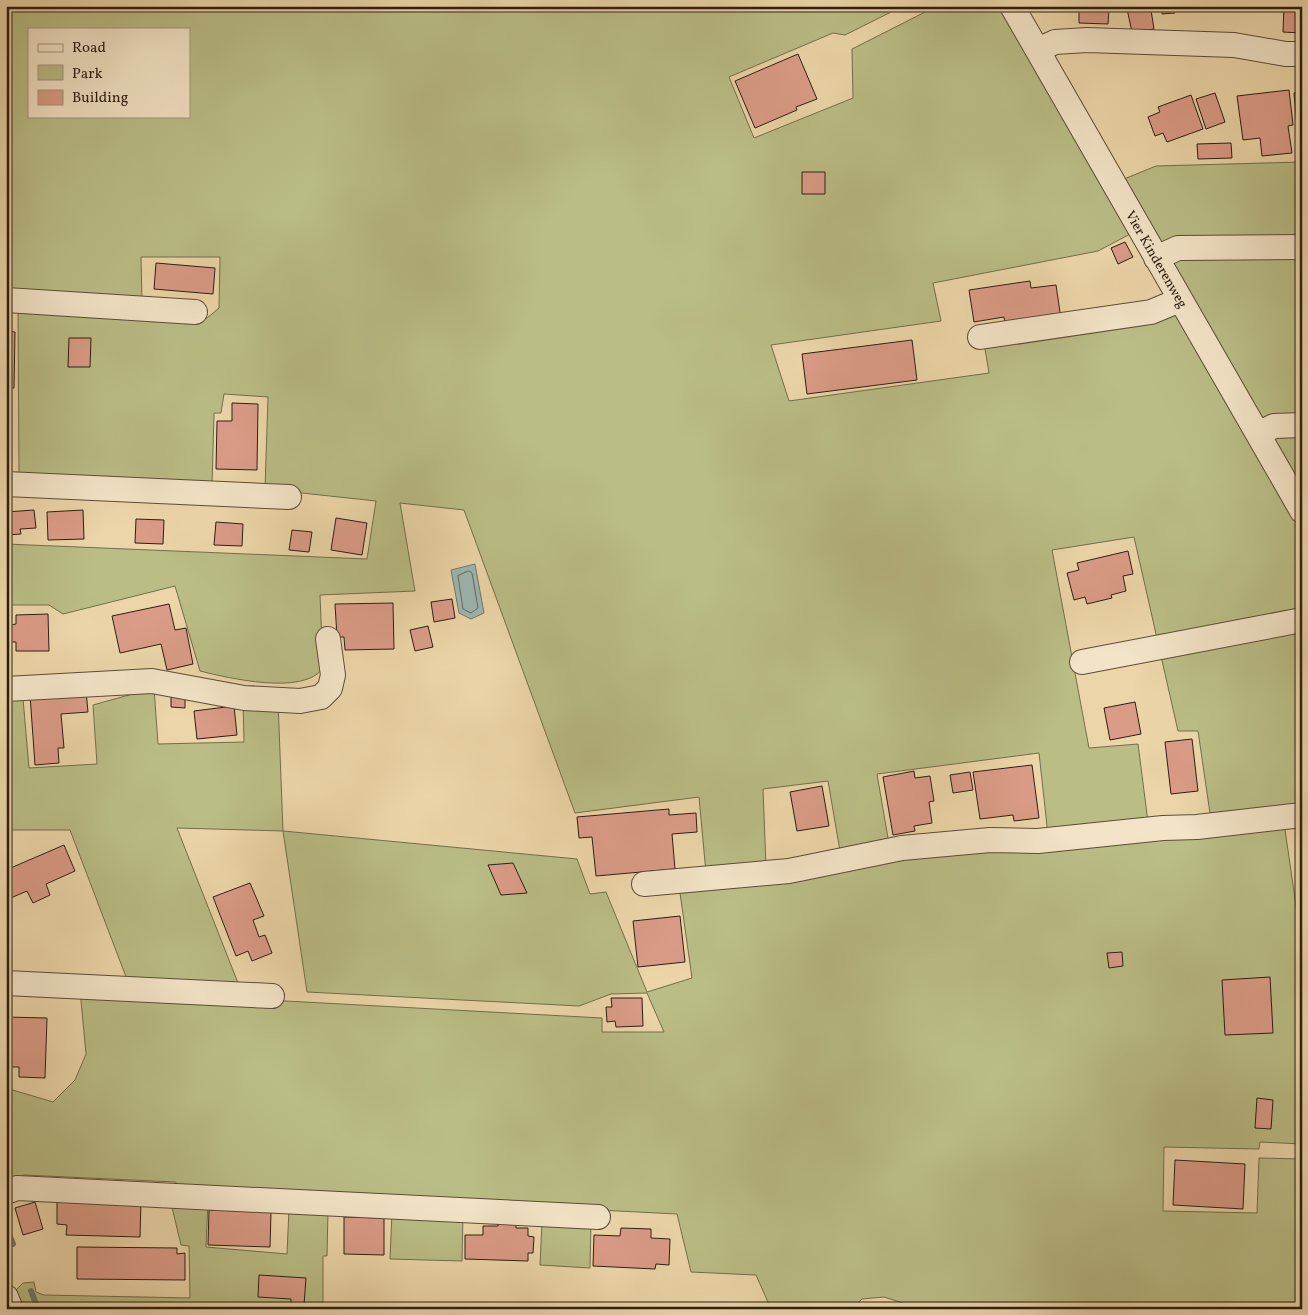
<svg xmlns="http://www.w3.org/2000/svg" width="1308" height="1315" viewBox="0 0 1308 1315" font-family="Vollkorn,serif">
  <rect width="100%" height="100%" fill="#ecd6a9"/>
  <filter id="stains"><feTurbulence type="fractalNoise" baseFrequency=".004" numOctaves="4"/><feColorMatrix values="0 0 0 0 .2 0 0 0 0 .09 0 0 0 0 .02 0 0 0 .5 -.17"/></filter>
  <radialGradient id="worn" r=".72"><stop offset=".6" stop-color="#630" stop-opacity="0"/><stop offset="1" stop-color="#630" stop-opacity=".3"/></radialGradient>
  <!-- green -->
  <path fill="#babd86" stroke="#736e4c" fill-rule="evenodd" d="M 6,6 L 903,6 L 845,35 L 833,33 L 729,77 L 754,138 L 853,98 L 852,49 L 937,6 L 1006,6 L 1134,232 L 1098,251 L 933,283 L 941,321 L 771,345 L 789,401 L 989,373 L 984,343 L 1177,309 L 1302,531 L 1302,809 L 1211,820 L 1198,731 L 1178,731 L 1134,537 L 1052,550 L 1089,748 L 1138,744 L 1148,822 L 1048,835 L 1039,753 L 877,774 L 889,844 L 840,851 L 828,781 L 763,789 L 766,867 L 706,873 L 699,797 L 575,813 L 464,510 L 400,503 L 415,591 L 320,595 L 323,668 C 304,696 228,678 200,671 L 175,586 L 63,614 L 49,605 L 6,605 L 6,544 L 367,559 L 376,501 L 265,489 L 268,397 L 224,394 L 221,413 L 214,413 L 212,486 L 19,475 L 18,309 L 207,318 L 219,308 L 220,257 L 141,257 L 142,303 L 6,296 ZM 29,29 L 189,29 L 189,116 L 29,116 Z
    M 1302,162 L 1302,241 L 1163,248 L 1124,179 L 1156,166 Z
    M 1302,251 L 1302,419 L 1263,427 L 1168,256 Z
    M 1302,431 L 1302,498 L 1267,436 Z
    M 6,686 L 22,687 L 29,768 L 97,764 L 93,705 L 154,688 L 158,744 L 244,742 L 243,700 L 278,701 L 283,831 L 577,859 L 590,894 L 606,892 L 647,992 L 692,978 L 679,886 L 898,855 L 1284,823 L 1298,919 L 1302,919 L 1302,1144 L 1260,1142 L 1259,1149 L 1164,1147 L 1163,1211 L 1257,1213 L 1259,1158 L 1302,1159 L 1302,1309 L 922,1309 L 884,1297 L 862,1299 L 852,1309 L 771,1309 L 756,1275 L 691,1272 L 677,1214 L 186,1189 L 175,1182 L 24,1175 L 6,1181 L 6,1088 L 53,1102 L 75,1080 L 86,1054 L 80,990 L 602,1018 L 602,1032 L 664,1032 L 647,993 L 611,994 L 579,1006 L 307,992 L 283,831 L 177,828 L 240,988 L 128,982 L 70,830 L 6,830 Z
    M 170,1199 L 208,1201 L 206,1247 L 287,1254 L 289,1209 L 328,1210 L 327,1256 L 323,1256 L 323,1309 L 17,1309 L 12,1294 L 23,1283 L 34,1282 L 36,1292 L 44,1295 L 190,1298 L 189,1246 L 181,1245 Z
    M 392,1212 L 463,1214 L 462,1261 L 390,1259 Z
    M 542,1221 L 591,1223 L 590,1268 L 540,1265 Z"/>
  <!-- water -->
  <path fill="#9cb7b1" stroke="#6f7a71" d="M 475,564 L 484,613 L 471,619 L 459,613 L 451,570 Z"/>
  <g fill="none" stroke-linecap="round" stroke-linejoin="round">
    <!-- shore -->
    <path stroke="#646a61" stroke-width="1" d="M 469,571 L 472,573 L 478,608 L 471,613 L 463,609 L 458,576 Z"/>
    <!-- stream -->
    <path stroke="#6f7a71" stroke-width="6" d="M 6,1227 L 13,1244
      M 31,1291 L 38,1309"/>
  </g>
  <!-- building -->
  <path fill="#db9c87" stroke="#2c1e11" d="M 1079,6 L 1099,6 L 1099,10 L 1109,10 L 1108,24 L 1079,23 Z
    M 1146,6 L 1174,6 L 1175,13 L 1162,14 L 1162,7 L 1146,9 Z
    M 1284,6 L 1302,6 L 1302,33 L 1283,32 Z
    M 1143,7 L 1144,11 L 1151,10 L 1154,29 L 1132,32 L 1127,9 Z
    M 798,54 L 817,99 L 796,107 L 797,110 L 755,128 L 735,81 Z
    M 1289,90 L 1293,125 L 1288,126 L 1292,153 L 1262,156 L 1260,138 L 1243,140 L 1237,96 Z
    M 1302,92 L 1302,128 L 1297,128 L 1294,93 Z
    M 1215,93 L 1225,122 L 1206,129 L 1196,99 Z
    M 1191,95 L 1203,129 L 1167,142 L 1163,133 L 1155,136 L 1148,117 L 1160,112 L 1158,107 Z
    M 1231,143 L 1232,158 L 1198,159 L 1197,144 Z
    M 802,172 L 825,172 L 825,194 L 802,194 Z
    M 1125,242 L 1133,257 L 1118,264 L 1111,248 Z
    M 156,263 L 215,268 L 213,294 L 154,289 Z
    M 1030,281 L 1031,288 L 1056,285 L 1061,319 L 1006,329 L 1004,317 L 974,322 L 969,290 Z
    M 6,331 L 15,332 L 14,388 L 6,388 Z
    M 69,338 L 91,338 L 90,367 L 68,367 Z
    M 912,340 L 917,380 L 807,394 L 802,354 Z
    M 232,403 L 258,404 L 257,470 L 216,469 L 217,421 L 232,421 Z
    M 34,510 L 36,528 L 20,529 L 21,534 L 7,535 L 6,512 Z
    M 83,510 L 84,539 L 48,540 L 47,512 Z
    M 336,518 L 367,523 L 362,555 L 331,550 Z
    M 136,519 L 164,520 L 163,544 L 135,543 Z
    M 216,522 L 243,524 L 242,546 L 214,545 Z
    M 292,530 L 312,532 L 309,552 L 289,550 Z
    M 1128,551 L 1133,574 L 1123,576 L 1126,591 L 1111,595 L 1112,598 L 1087,604 L 1085,597 L 1074,600 L 1067,573 L 1079,570 L 1077,563 Z
    M 452,599 L 455,618 L 434,622 L 431,602 Z
    M 393,603 L 394,649 L 345,650 L 344,637 L 337,637 L 335,604 Z
    M 169,604 L 175,630 L 186,628 L 193,664 L 167,670 L 161,644 L 120,653 L 112,616 Z
    M 48,614 L 49,651 L 16,651 L 16,642 L 9,642 L 9,625 L 16,624 L 16,615 Z
    M 428,626 L 433,647 L 415,651 L 410,630 Z
    M 86,691 L 88,712 L 61,714 L 64,748 L 58,748 L 59,763 L 35,765 L 30,695 Z
    M 171,692 L 185,692 L 185,708 L 171,707 Z
    M 1135,702 L 1141,734 L 1110,740 L 1104,708 Z
    M 234,706 L 237,735 L 197,739 L 194,711 Z
    M 1192,739 L 1198,791 L 1171,794 L 1165,742 Z
    M 1032,765 L 1039,818 L 1014,821 L 1013,815 L 980,819 L 973,772 Z
    M 914,771 L 915,778 L 930,776 L 934,801 L 929,802 L 932,823 L 914,826 L 915,831 L 893,835 L 883,777 Z
    M 970,772 L 973,790 L 953,793 L 950,775 Z
    M 822,786 L 829,826 L 797,831 L 790,792 Z
    M 669,809 L 669,815 L 696,813 L 697,832 L 672,834 L 675,869 L 596,876 L 592,837 L 579,838 L 577,817 Z
    M 64,845 L 75,871 L 46,884 L 50,895 L 33,903 L 27,891 L 6,900 L 6,870 Z
    M 513,863 L 527,893 L 501,895 L 488,865 Z
    M 1297,867 L 1302,867 L 1302,902 Z
    M 250,883 L 264,916 L 253,920 L 259,937 L 265,935 L 272,953 L 252,961 L 248,951 L 236,956 L 213,897 Z
    M 680,916 L 685,962 L 638,967 L 633,921 Z
    M 1122,952 L 1123,966 L 1109,968 L 1107,953 Z
    M 1270,977 L 1273,1033 L 1225,1035 L 1222,980 Z
    M 611,998 L 642,998 L 643,1026 L 616,1027 L 615,1021 L 607,1022 L 606,1007 L 612,1007 Z
    M 6,1017 L 47,1018 L 45,1078 L 19,1077 L 19,1067 L 6,1067 Z
    M 1257,1098 L 1273,1100 L 1271,1129 L 1255,1128 Z
    M 1175,1160 L 1245,1164 L 1243,1209 L 1173,1205 Z
    M 57,1197 L 141,1199 L 140,1237 L 66,1235 L 67,1225 L 57,1224 Z
    M 35,1202 L 43,1229 L 23,1235 L 15,1208 Z
    M 209,1210 L 271,1212 L 270,1247 L 208,1245 Z
    M 344,1217 L 384,1218 L 384,1255 L 344,1254 Z
    M 498,1221 L 516,1222 L 516,1228 L 528,1228 L 528,1236 L 534,1237 L 533,1253 L 528,1253 L 528,1261 L 465,1259 L 465,1235 L 483,1235 L 483,1226 L 498,1226 Z
    M 621,1228 L 651,1229 L 651,1238 L 670,1239 L 669,1265 L 656,1264 L 655,1269 L 593,1266 L 594,1235 L 620,1236 Z
    M 77,1247 L 177,1248 L 177,1254 L 185,1253 L 185,1280 L 77,1279 Z
    M 259,1275 L 306,1278 L 304,1305 L 291,1304 L 291,1299 L 258,1297 Z"/>
  <g fill="none" stroke-linecap="round" stroke-linejoin="round">
    <defs>
      <path id="minor" d="M 1012,6 L 1302,511
        M 1038,50 L 1055,42 L 1087,40 L 1234,45 L 1286,54 L 1301,54
        M 1156,258 L 1178,248 L 1302,247
        M 6,300 L 195,312
        M 980,337 L 1151,312 L 1180,300
        M 1258,434 L 1274,426 L 1302,425
        M 6,484 L 289,497
        M 1082,662 L 1302,620
        M 6,689 L 152,681 L 244,698 L 300,701 L 321,697 L 330,688 L 333,675 L 328,639
        M 644,884 L 789,871 L 902,848 L 990,840 L 1038,841 L 1163,828 L 1197,827 L 1302,815
        M 6,983 L 272,996
        M 6,1192 L 17,1188 L 598,1217
        M 6,1297 L 11,1309"/>
    </defs>
    <!-- minor casing -->
    <use href="#minor" stroke="#5c4c37" stroke-width="26"/>
    <!-- minor -->
    <use href="#minor" stroke="#f3e4c7" stroke-width="24"/>
  </g>
  <g text-anchor="middle" stroke-width="4" stroke-linejoin="round" paint-order="stroke">
    <!-- street labels -->
    <g font-size="14" fill="#2c1e11" stroke="#f3e4c7">
      <text transform="translate(1157 259) rotate(60)" y="5">Vier Kinderenweg</text>
    </g>
  </g>
  <!-- margin -->
  <rect width="1308" height="1315" fill="none" stroke="#ecd6a9" stroke-width="25"/>
  <rect x="8" y="8" width="1293" height="1300" fill="none" stroke="#2c1e11" stroke-width="2.5"/>
  <rect x="12" y="12" width="1283" height="1290" fill="none" stroke="#2c1e11"/>
  <!-- legend -->
  <rect x="28" y="28" width="162" height="90" fill="#f3e4c7" stroke="#a3957e"/>
  <rect x="38" y="44" width="25" height="8" fill="#f3e4c7" stroke="#a3957e"/>
  <text x="72" y="52" font-size="15" fill="#2c1e11">Road</text>
  <rect x="38" y="65" width="25" height="15" fill="#babd86" stroke="#a3957e"/>
  <text x="72" y="78" font-size="15" fill="#2c1e11">Park</text>
  <rect x="38" y="90" width="25" height="15" fill="#db9c87" stroke="#a3957e"/>
  <text x="72" y="102" font-size="15" fill="#2c1e11">Building</text>
  <rect width="100%" height="100%" filter="url(#stains)"/>
  <rect width="100%" height="100%" fill="url(#worn)"/>
</svg>
